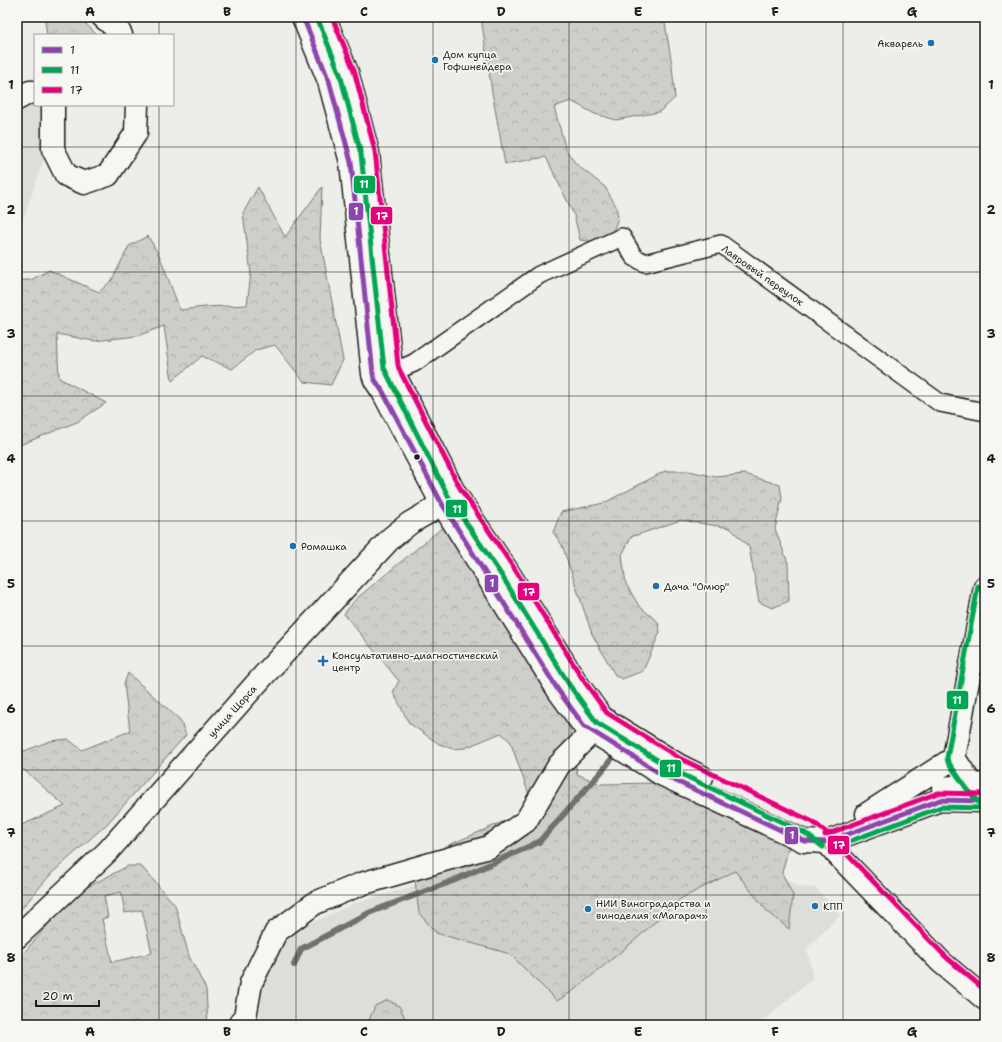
<svg xmlns="http://www.w3.org/2000/svg" width="1002" height="1042" viewBox="0 0 1002 1042" font-family="'Shantell Sans',sans-serif">
  <defs>
    <pattern id="forest-crowns" width="20" height="18" patternUnits="userSpaceOnUse"><rect width="20" height="18" fill="#cececb"/><path d="M2 6a3 3 0 1 1 6 0M12 15a3 3 0 1 1 6 0" fill="none" stroke="#b0b0ae"/></pattern>
  </defs>
  <rect width="100%" height="100%" fill="#edede9"/>
  <filter id="ink" filterUnits="userSpaceOnUse"><feTurbulence type="fractalNoise" baseFrequency=".025" numOctaves="2"/><feDisplacementMap in="SourceGraphic" scale="8" xChannelSelector="R" yChannelSelector="G"/><feConvolveMatrix kernelMatrix="1 2 1 2 8 2 1 2 1" color-interpolation-filters="sRGB"/></filter>
  <g filter="url(#ink)">
    <!-- built -->
    <path fill="#ddddda" d="M 35,100 L 35,105 L 44,105 L 48,147 L 17,238 L 17,106 Z
      M 747,858 L 800,887 L 816,888 L 840,915 L 807,948 L 813,978 L 758,1025 L 260,1025 L 259,1023 L 261,984 L 280,937 L 353,904 L 488,864 Z"/>
    <!-- forest -->
    <path fill="url(#forest-crowns)" stroke="#757574" fill-rule="evenodd" d="M 41,17 L 79,17 L 97,35 L 47,35 L 45,21 Z
      M 481,17 L 664,17 L 672,65 L 675,98 L 659,112 L 616,120 L 595,114 L 571,101 L 554,107 L 566,150 L 576,164 L 605,187 L 616,206 L 618,217 L 613,233 L 599,242 L 580,240 L 574,215 L 546,157 L 505,164 L 492,92 Z
      M 258,187 L 285,237 L 322,187 L 320,239 L 343,360 L 331,385 L 304,382 L 275,345 L 256,350 L 232,369 L 202,356 L 172,381 L 164,326 L 137,336 L 94,341 L 57,334 L 59,378 L 106,403 L 77,422 L 22,444 L 17,447 L 17,280 L 31,280 L 49,270 L 99,292 L 112,280 L 129,246 L 148,236 L 160,257 L 180,310 L 205,307 L 247,305 L 251,273 L 243,213 Z
      M 665,471 L 689,471 L 716,477 L 745,474 L 780,485 L 782,498 L 775,529 L 788,563 L 789,601 L 772,608 L 759,602 L 749,547 L 730,528 L 681,520 L 631,537 L 622,555 L 626,584 L 639,606 L 658,622 L 660,632 L 643,671 L 622,679 L 615,675 L 592,634 L 562,545 L 553,532 L 561,512 L 604,503 Z
      M 454,518 L 528,644 L 570,729 L 577,774 L 600,784 L 658,783 L 790,842 L 782,873 L 793,895 L 789,929 L 767,911 L 735,871 L 680,899 L 634,941 L 573,991 L 557,1001 L 510,954 L 436,933 L 419,913 L 414,872 L 449,845 L 521,814 L 531,800 L 510,741 L 501,733 L 465,748 L 453,749 L 439,744 L 409,723 L 393,692 L 399,681 L 344,614 L 356,599 Z
      M 128,673 L 180,720 L 186,735 L 108,823 L 51,874 L 17,914 L 17,827 L 65,806 L 23,769 L 17,770 L 17,750 L 19,753 L 50,741 L 68,739 L 82,750 L 130,731 L 124,684 Z
      M 128,866 L 141,866 L 175,905 L 189,956 L 206,989 L 208,1025 L 17,1025 L 17,961 L 74,894 ZM 121,892 L 125,913 L 142,910 L 152,953 L 112,962 L 102,919 L 108,917 L 104,896 Z
      M 388,1000 L 399,1006 L 407,1022 L 405,1025 L 367,1025 L 375,1006 Z"/>
    <g fill="none" stroke-linecap="round" stroke-linejoin="round">
      <!-- stream -->
      <path stroke="#6f6f6d" stroke-width="6" d="M 294,965 L 301,949 L 371,912 L 455,880 L 539,842 L 602,771 L 613,757"/>
      <defs>
        <path id="pedestrian" d="M 393,372 L 414,363 L 539,275 L 622,237 L 634,257 L 645,263 L 721,244 L 940,403 L 985,412"/>
        <path id="minor" d="M 103,17 L 118,30 L 121,35
          M 17,99 L 30,92 L 35,92
          M 53,105 L 53,149 L 66,175 L 84,183 L 108,175 L 136,133 L 137,105
          M 17,937 L 108,851 L 264,675 L 391,538 L 410,523 L 429,512 L 454,492
          M 239,1025 L 245,1017 L 251,983 L 276,932 L 315,903 L 361,884 L 489,847 L 526,821 L 559,765 L 592,732 L 602,718"/>
        <path id="secondary" d="M 984,797 L 972,785 L 954,758 L 985,587
          M 867,814 L 954,758
          M 827,842 L 836,853 L 941,962 L 985,999"/>
        <path id="primary" d="M 303,17 L 329,81 L 351,162 L 373,374 L 375,380 L 383,392 L 441,502 L 558,690 L 584,726 L 661,774 L 804,841 L 827,842 L 940,800 L 985,801
          M 324,17 L 347,72 L 368,153 L 391,366 L 393,372 L 454,492 L 508,572 L 576,682 L 602,718 L 678,765 L 702,777
          M 943,788 L 985,784"/>
      </defs>
      <!-- pedestrian casing -->
      <use href="#pedestrian" stroke="#1c1c1c" stroke-width="20"/>
      <!-- minor casing -->
      <use href="#minor" stroke="#1c1c1c" stroke-width="25"/>
      <!-- secondary casing -->
      <use href="#secondary" stroke="#1c1c1c" stroke-width="25"/>
      <!-- primary casing -->
      <use href="#primary" stroke="#1c1c1c" stroke-width="25"/>
      <!-- pedestrian -->
      <use href="#pedestrian" stroke="#f6f6f2" stroke-width="17"/>
      <!-- minor -->
      <use href="#minor" stroke="#f6f6f2" stroke-width="22"/>
      <!-- secondary -->
      <use href="#secondary" stroke="#f6f6f2" stroke-width="22"/>
      <!-- primary -->
      <use href="#primary" stroke="#f6f6f2" stroke-width="22"/>
      <defs>
        <path id="bus-1" d="M 303,17 L 329,81 L 351,162 L 373,374 L 375,380 L 383,392 L 441,502 L 558,690 L 584,726 L 661,774 L 804,841 L 827,842 L 940,800 L 985,801"/>
        <path id="bus-2" d="M 318,20 L 340,74 L 361,154 L 384,368 L 448,496 L 502,576 L 570,686 L 597,723 L 675,771 L 805,833 L 823,847
          M 978,586 L 947,758 L 948,762 L 967,789 L 980,804
          M 829,849 L 941,807 L 985,808"/>
        <path id="bus-3" d="M 332,17 L 354,70 L 375,151 L 398,365 L 399,369 L 460,488 L 514,568 L 582,678 L 607,713 L 681,759 L 813,822 L 832,837 L 841,848 L 946,957 L 985,990
          M 825,835 L 938,793 L 985,794"/>
      </defs>
      <!-- bus-1 casing -->
      <use href="#bus-1" stroke="#f6f6f2" stroke-width="8"/>
      <!-- bus-2 casing -->
      <use href="#bus-2" stroke="#f6f6f2" stroke-width="8"/>
      <!-- bus-3 casing -->
      <use href="#bus-3" stroke="#f6f6f2" stroke-width="8"/>
      <!-- bus-1 -->
      <use href="#bus-1" stroke="#8e44ad" stroke-width="5"/>
      <!-- bus-2 -->
      <use href="#bus-2" stroke="#00a651" stroke-width="5"/>
      <!-- bus-3 -->
      <use href="#bus-3" stroke="#e5007d" stroke-width="5"/>
    </g>
  </g>
  <!-- grid -->
  <path fill="none" stroke="#1c1c1c" stroke-width="1" stroke-opacity="0.55" d="M 159,17 L 159,35M 296,17 L 296,1025M 433,17 L 433,1025M 569,17 L 569,1025M 706,17 L 706,1025M 843,17 L 843,1025M 159,105 L 159,1025M 17,147 L 985,147M 17,272 L 985,272M 17,396 L 985,396M 17,521 L 985,521M 17,646 L 985,646M 17,770 L 985,770M 17,895 L 985,895"/>
  <!-- markers -->
  <g fill="#1f6fb2" stroke="#f6f6f2" stroke-width="1.5">
    <circle cx="931" cy="43" r="4"/>
    <circle cx="435" cy="60" r="4"/>
    <circle cx="293" cy="546" r="4"/>
    <circle cx="656" cy="586" r="4"/>
    <path d="M321 655h4v4h4v4h-4v4h-4v-4h-4v-4h4z"/>
    <circle cx="815" cy="906" r="4"/>
    <circle cx="588" cy="909" r="4"/>
  </g>
  <circle fill="#1c1c1c" stroke="#f6f6f2" stroke-width="1.5" cx="417" cy="457" r="3.5"/>
  <g text-anchor="middle" stroke-width="3.5" stroke-linejoin="round" paint-order="stroke">
    <!-- poi labels -->
    <g font-size="10" fill="#1c1c1c" stroke="#f6f6f2" text-anchor="start">
      <text x="923" y="47" text-anchor="end">Акварель</text>
      <text x="443" y="58">Дом купца<tspan x="443" dy="12">Гофшнейдера</tspan></text>
      <text x="301" y="550">Ромашка</text>
      <text x="664" y="590">Дача "Омюр"</text>
      <text x="332" y="659">Консультативно-диагностический<tspan x="332" dy="12">центр</tspan></text>
      <text x="596" y="907">НИИ Виноградарства и<tspan x="596" dy="12">виноделия «Магарач»</tspan></text>
      <text x="823" y="910">КПП</text>
    </g>
    <!-- street labels -->
    <g font-size="10" fill="#1c1c1c" stroke="#f6f6f2">
      <text transform="translate(763 275) rotate(35)" y="4">Лавровый переулок</text>
      <text transform="translate(232 711) rotate(-48)" y="4">улица Щорса</text>
    </g>
  </g>
  <g stroke="#f6f6f2" stroke-width="1.5">
    <rect x="353" y="175" width="23" height="19" rx="4" fill="#00a651"/>
    <rect x="348" y="202" width="16" height="19" rx="4" fill="#8e44ad"/>
    <rect x="370" y="206" width="23" height="19" rx="4" fill="#e5007d"/>
    <rect x="445" y="499" width="23" height="19" rx="4" fill="#00a651"/>
    <rect x="484" y="574" width="15" height="19" rx="4" fill="#8e44ad"/>
    <rect x="517" y="582" width="23" height="19" rx="4" fill="#e5007d"/>
    <rect x="946" y="690" width="23" height="20" rx="4" fill="#00a651"/>
    <rect x="659" y="759" width="23" height="19" rx="4" fill="#00a651"/>
    <rect x="784" y="826" width="15" height="19" rx="4" fill="#8e44ad"/>
    <rect x="827" y="835" width="23" height="20" rx="4" fill="#e5007d"/>
  </g>
  <g font-size="11" text-anchor="middle" font-weight="bold" fill="#fff">
    <text x="364" y="188">11</text>
    <text x="356" y="215">1</text>
    <text x="382" y="220">17</text>
    <text x="457" y="513">11</text>
    <text x="492" y="587">1</text>
    <text x="529" y="596">17</text>
    <text x="957" y="704">11</text>
    <text x="671" y="772">11</text>
    <text x="792" y="839">1</text>
    <text x="839" y="849">17</text>
  </g>
  <!-- margin -->
  <rect width="1002" height="1042" fill="none" stroke="#f6f6f2" stroke-width="44"/>
  <!-- legend -->
  <rect x="34" y="34" width="140" height="72" fill="#f6f6f2" stroke="#9f9f9c"/>
  <rect x="42" y="47" width="20" height="6" fill="#8e44ad" stroke="#9f9f9c"/>
  <text x="70" y="54" font-size="12" fill="#1c1c1c">1</text>
  <rect x="42" y="67" width="20" height="6" fill="#00a651" stroke="#9f9f9c"/>
  <text x="70" y="74" font-size="12" fill="#1c1c1c">11</text>
  <rect x="42" y="87" width="20" height="6" fill="#e5007d" stroke="#9f9f9c"/>
  <text x="70" y="94" font-size="12" fill="#1c1c1c">17</text>
  <!-- scale -->
  <path d="M36 1000v6h63v-6" fill="none" stroke="#1c1c1c" stroke-width="2"/>
  <text x="42" y="1000" font-size="12" fill="#1c1c1c" stroke="#f6f6f2" stroke-width="3" paint-order="stroke">20 m</text>
  <rect x="22" y="22" width="958" height="998" fill="none" stroke="#1c1c1c" stroke-width="1.5"/>
  <g font-size="13" text-anchor="middle" font-weight="bold" fill="#1c1c1c">
    <text x="90" y="16">A</text>
    <text x="227" y="16">B</text>
    <text x="364" y="16">C</text>
    <text x="501" y="16">D</text>
    <text x="638" y="16">E</text>
    <text x="775" y="16">F</text>
    <text x="912" y="16">G</text>
    <text x="11" y="89">1</text>
    <text x="991" y="89">1</text>
    <text x="11" y="214">2</text>
    <text x="991" y="214">2</text>
    <text x="11" y="338">3</text>
    <text x="991" y="338">3</text>
    <text x="11" y="463">4</text>
    <text x="991" y="463">4</text>
    <text x="11" y="588">5</text>
    <text x="991" y="588">5</text>
    <text x="11" y="713">6</text>
    <text x="991" y="713">6</text>
    <text x="11" y="837">7</text>
    <text x="991" y="837">7</text>
    <text x="11" y="962">8</text>
    <text x="991" y="962">8</text>
    <text x="90" y="1036">A</text>
    <text x="227" y="1036">B</text>
    <text x="364" y="1036">C</text>
    <text x="501" y="1036">D</text>
    <text x="638" y="1036">E</text>
    <text x="775" y="1036">F</text>
    <text x="912" y="1036">G</text>
  </g>
</svg>
